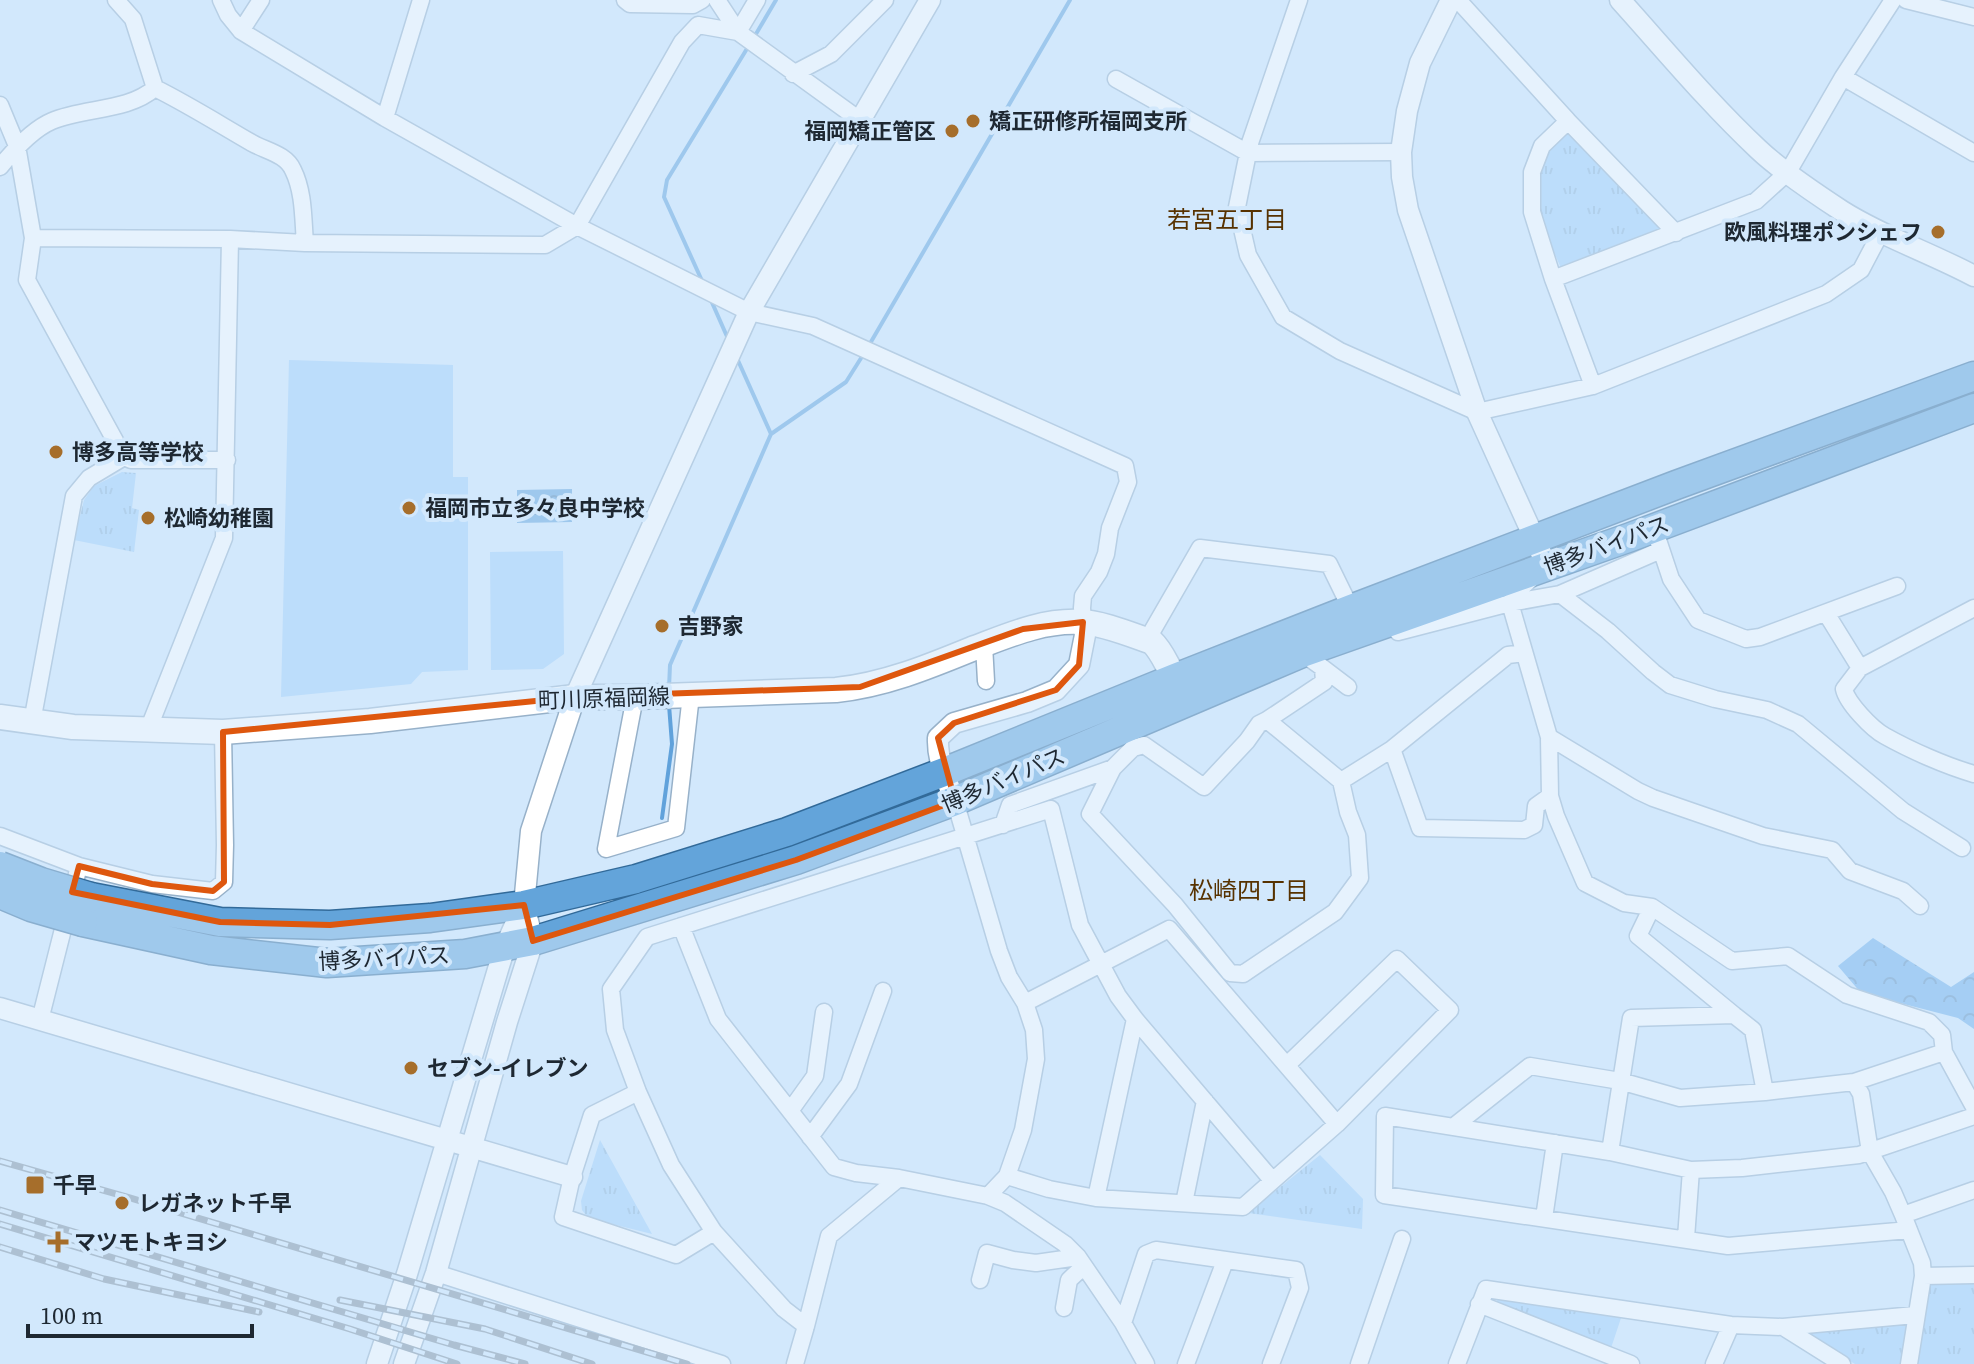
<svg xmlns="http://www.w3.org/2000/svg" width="1974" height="1364" viewBox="0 0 1974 1364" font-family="'Source Serif 4','Noto Sans JP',serif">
  <defs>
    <pattern id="forest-crowns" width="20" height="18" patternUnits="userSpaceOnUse" patternTransform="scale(2)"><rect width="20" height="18" fill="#6fb0ea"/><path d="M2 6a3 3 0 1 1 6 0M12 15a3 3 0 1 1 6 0" fill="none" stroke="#5b8fbe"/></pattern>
    <pattern id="park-tufts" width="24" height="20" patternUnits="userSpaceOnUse" patternTransform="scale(2)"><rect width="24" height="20" fill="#a2d0fa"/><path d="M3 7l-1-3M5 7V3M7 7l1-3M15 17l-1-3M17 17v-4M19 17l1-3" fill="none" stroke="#8bb3d7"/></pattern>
    <pattern id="water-ripples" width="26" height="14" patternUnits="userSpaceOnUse" patternTransform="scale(2)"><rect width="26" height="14" fill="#61a2db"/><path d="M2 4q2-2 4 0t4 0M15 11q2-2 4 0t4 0" fill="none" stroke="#4f84b2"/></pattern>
  </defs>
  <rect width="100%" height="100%" fill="#d2e8fc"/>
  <!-- grass -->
  <path fill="#a2d0fa" d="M 289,360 L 453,365 L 453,477 L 468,477 L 468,670 L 422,672 L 411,684 L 281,697 Z
    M 563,551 L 564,654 L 543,669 L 491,670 L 490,552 Z"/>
  <!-- forest -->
  <path fill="url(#forest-crowns)" d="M 1873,938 L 1951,987 L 1974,972 L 1974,1029 L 1958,1018 L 1861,993 L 1838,966 Z"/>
  <!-- park -->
  <path fill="url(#park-tufts)" d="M 1571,131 L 1661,225 L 1660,233 L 1561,268 L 1537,214 L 1537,176 L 1548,152 L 1563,133 Z
    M 122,472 L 136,473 L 132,508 L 139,510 L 134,552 L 74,540 L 84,500 L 94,486 Z
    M 600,1140 L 652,1234 L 588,1218 L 582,1210 L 581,1201 Z
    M 1320,1155 L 1363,1199 L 1362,1229 L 1248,1213 Z
    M 1974,1279 L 1974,1364 L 1918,1364 L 1925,1290 L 1932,1283 Z
    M 1498,1296 L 1622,1315 L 1611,1348 L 1496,1305 Z
    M 1901,1320 L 1907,1326 L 1901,1364 L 1855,1364 L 1800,1331 Z"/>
  <!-- water -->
  <path fill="url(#water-ripples)" d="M 572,489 L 572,522 L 517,523 L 517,490 Z"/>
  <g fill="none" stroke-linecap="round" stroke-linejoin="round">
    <!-- stream -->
    <path stroke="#61a2db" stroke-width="4" d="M 753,39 L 776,0
      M 703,283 L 664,197 L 667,180 L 748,47
      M 710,298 L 729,341
      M 868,347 L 1070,0
      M 736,356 L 771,434
      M 669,688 L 670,665 L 771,434 L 846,382 L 863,355
      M 662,818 L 672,744 L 669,705"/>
    <defs>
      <path id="minor" d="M 116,0 L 133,19 L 155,88 C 189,105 219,124 252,143 C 266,151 286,154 293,170 C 304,192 303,219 305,243
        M 221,0 L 228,15 L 241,31 L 385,118 L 577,226 L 749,312 L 813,326 L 1125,466 L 1128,482 L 1110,528 L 1106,554 L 1099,572 L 1083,596 L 1082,608 L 1083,622
        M 625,0 L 630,4 L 693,5 L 702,0
        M 717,0 L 738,32 L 861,121
        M 1299,0 L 1250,143 L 1237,207 L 1248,255 L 1283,317 L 1340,351 L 1477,412 L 1593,386 L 1826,294 L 1861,270 L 1881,232
        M 1458,0 L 1568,121 L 1676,233
        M 1906,0 L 1974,17
        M 241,31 L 261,0
        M 738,32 L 757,0
        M 793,74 L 831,54 L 885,0
        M 1843,77 L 1974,153
        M 1116,79 L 1248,153 L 1401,152
        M 0,105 L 17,146 L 33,238 L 230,239 L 305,243 L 545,245 L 577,226 L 682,42 L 698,25 L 738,32
        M 385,118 L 421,0
        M 1568,121 L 1542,146 L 1532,172 L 1532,212 L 1553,279 L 1593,386
        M 0,167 C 13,151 33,129 52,121 C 85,107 127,112 155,88
        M 33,238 L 27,280 L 124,457
        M 1553,279 L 1756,201 L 1788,172 L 1843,77 L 1893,0
        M 1654,528 L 1671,579 L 1698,620 L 1746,639 L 1760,637 L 1897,586
        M 1532,578 L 1523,586 L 1510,603 L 1549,737 L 1550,796 L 1556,816 L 1585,883 L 1624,903 L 1652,907 L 1732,961 L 1788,956 L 1847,995 L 1929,1022 L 1942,1035 L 1944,1052 L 1974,1107
        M 1560,594 L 1608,631 L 1653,672 L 1670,685 L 1715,699 L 1767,710 L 1798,724 L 1903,811 L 1962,848
        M 1826,613 L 1860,668 L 1974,608
        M 1398,632 L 1510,603 L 1560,594 L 1661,550
        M 1147,640 L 1200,548 L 1329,564 L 1351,609
        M 984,645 L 986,681
        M 1323,668 L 1348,687
        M 1860,668 L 1844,689 C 1847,703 1872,729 1885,736 C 1910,750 1946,766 1974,774
        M 635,697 L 606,849 L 676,828 L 691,695
        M 1267,720 L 1324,682 L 1323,668 L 1302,653
        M 32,722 L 74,496 L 89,478 L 124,457 L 131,460 L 227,460
        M 148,730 L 224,538 L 230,239
        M 1549,737 L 1638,791 L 1653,798 L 1763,836 L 1832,850 L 1850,871 L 1903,891 L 1920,906
        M 1392,749 L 1420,828 L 1524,830 L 1534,825 L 1536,806 L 1550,796
        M 1341,781 L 1392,749 L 1508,655 L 1524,653
        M 955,801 L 999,951 L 1009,977 L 1025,1003 L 1034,1030 L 1036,1059 L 1023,1130 L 1007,1176 L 988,1196
        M 1003,825 L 1010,805 L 1113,768 L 1133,748 L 1144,745 L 1204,787 L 1247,741 L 1259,724 L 1267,720 L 1341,781 L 1348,812 L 1357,835 L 1360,878 L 1335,912 L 1243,974 L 1230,973 L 1175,905 L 1090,814 L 1113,768
        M 0,836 L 79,866 L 152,884 L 213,891 L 224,882 L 225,845 L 223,732
        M 1652,907 L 1638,936 L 1734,1015
        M 681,926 L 718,1019 L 834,1167 L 856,1173 L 899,1178 L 988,1196 L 1005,1203 L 1065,1244 L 1078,1257 L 1123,1323 L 1146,1364
        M 1025,1003 L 1169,929 L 1337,1124
        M 40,1020 L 79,866
        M 1854,1082 L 1861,1094 L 1870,1152 L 1893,1192 L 1903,1215 L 1922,1263 L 1923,1276 L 1909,1364
        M 638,1092 L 592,1115 L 572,1177 L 563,1217 L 676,1255 L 714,1232
        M 790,1111 L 815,1076 L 824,1012
        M 1453,1127 L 1530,1066 L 1620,1081 L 1680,1098 L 1765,1092 L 1854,1082 L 1944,1052
        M 810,1137 L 849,1084 L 883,991
        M 1610,1152 L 1631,1018 L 1734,1015 L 1753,1030 L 1765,1092
        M 1007,1176 L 1049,1189 L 1096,1198 L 1243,1207 L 1337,1124 L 1450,1010 L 1397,959 L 1287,1065
        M 1096,1198 L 1135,1019
        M 1184,1203 L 1205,1101
        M 1903,1215 L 1974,1190
        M 1544,1218 L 1555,1143
        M 1909,1230 L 1728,1246 L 1384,1195 L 1385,1116 L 1610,1152 L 1691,1170 L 1742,1168 L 1859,1155 L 1974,1116
        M 1686,1238 L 1691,1170
        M 436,1273 L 722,1364
        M 1923,1276 L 1974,1275
        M 980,1280 L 987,1253 L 1013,1260 L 1036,1263 L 1078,1257
        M 1479,1304 L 1631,1364
        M 1064,1308 L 1069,1280 L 1084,1266
        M 1123,1323 L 1146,1254 L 1156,1250 L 1296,1270 L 1300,1288 L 1271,1364
        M 806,1326 L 784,1309 L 714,1232 L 671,1165 L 638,1092 L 615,1030 L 611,989 L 647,937 L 1051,809 L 1080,925 L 1118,996 L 1135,1019 L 1272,1180
        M 1783,1327 L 1842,1364
        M 795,1364 L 806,1326 L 829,1236 L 899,1178
        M 1186,1364 L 1225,1261
        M 1359,1364 L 1402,1239
        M 1457,1364 L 1486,1289 L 1731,1325 L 1783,1327 L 1915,1315
        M 1714,1364 L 1731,1325"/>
      <path id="tertiary" d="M 1451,0 L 1420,63 L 1407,111 L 1401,152 L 1402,177 L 1408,210 L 1477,412 L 1547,566
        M 1620,0 C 1665,50 1709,103 1758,149 C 1780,170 1816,194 1842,211 C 1883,237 1931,253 1974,276
        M 955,801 C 947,781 937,761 938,738 L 954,723 L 1027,702 L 1056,690 L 1079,665 L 1085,635 L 1083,622
        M 0,1008 L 572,1177
        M 377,1364 L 407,1274 L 499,966 L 505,947 L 524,905
        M 404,1364 L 436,1273 L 507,1022 L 533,941 L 524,905 L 531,831 L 575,697 L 749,312 L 930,0"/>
      <path id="secondary" d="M 0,717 L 73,727 L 223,732 L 370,721 L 575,697 L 635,697 L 836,690 C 884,685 928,667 972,649 C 1007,636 1042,620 1080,622 C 1100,622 1132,635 1152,642 C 1162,651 1167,666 1175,678"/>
      <path id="trunk" d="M 91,897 L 220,922 L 330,925 L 430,918 L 524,905 L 636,879 L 787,832 L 944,772 L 1175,678 L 1351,609 L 1676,485 L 1974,376
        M 83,922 L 211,950 L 327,963 L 465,954 L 533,941 L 796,860 L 955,801 L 1302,653 L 1628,538 L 1974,408"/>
    </defs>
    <!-- minor casing -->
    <use href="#minor" stroke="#97b1c9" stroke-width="19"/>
    <!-- tertiary casing -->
    <use href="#tertiary" stroke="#97b1c9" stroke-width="23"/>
    <!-- secondary casing -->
    <use href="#secondary" stroke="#97b1c9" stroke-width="27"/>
    <!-- trunk casing -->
    <use href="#trunk" stroke="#326a99" stroke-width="31"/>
    <!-- minor -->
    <use href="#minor" stroke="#fff" stroke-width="16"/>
    <!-- tertiary -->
    <use href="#tertiary" stroke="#fff" stroke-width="20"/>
    <!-- secondary -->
    <use href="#secondary" stroke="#fff" stroke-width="24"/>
    <!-- trunk -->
    <use href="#trunk" stroke="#63a4da" stroke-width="28"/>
    <defs>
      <path id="rail" d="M 0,1161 L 127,1197 L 687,1364
        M 0,1210 L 454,1345 L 525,1364
        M 0,1224 L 350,1329 L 457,1364
        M 0,1247 L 104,1279 L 259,1312
        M 340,1300 L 485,1329 L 592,1364"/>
    </defs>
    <!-- rail casing -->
    <use href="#rail" stroke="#8091a0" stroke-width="7"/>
    <!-- rail -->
    <use href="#rail" stroke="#d2e8fc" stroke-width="4" stroke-dasharray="12" stroke-linecap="butt"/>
    <defs>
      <path id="trunk-bridge" d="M 0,866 L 41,882 L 91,897
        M 0,894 L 31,907 L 83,922"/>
    </defs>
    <!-- trunk-bridge casing -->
    <use href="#trunk-bridge" stroke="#326a99" stroke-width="31" stroke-linecap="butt"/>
    <!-- trunk-bridge -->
    <use href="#trunk-bridge" stroke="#63a4da" stroke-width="28"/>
  </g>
  <!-- marked area -->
  <path d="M0 0H1974V1364H0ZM 1083,622 L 1079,665 L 1056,690 L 954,723 L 938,738 L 955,801 L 796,860 L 533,941 L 524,905 L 330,925 L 220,922 L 72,892 L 79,866 L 152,884 L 213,891 L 224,882 L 223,732 L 575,697 L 860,687 L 1023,629 Z" fill="#d2e8fc" fill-opacity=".55" fill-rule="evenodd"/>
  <path fill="none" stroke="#de570e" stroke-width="6" stroke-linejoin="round" d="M 1083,622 L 1079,665 L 1056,690 L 954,723 L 938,738 L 955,801 L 796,860 L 533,941 L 524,905 L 330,925 L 220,922 L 72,892 L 79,866 L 152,884 L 213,891 L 224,882 L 223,732 L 575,697 L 860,687 L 1023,629 Z"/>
  <!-- markers -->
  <g fill="#a66e2b" stroke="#d2e8fc" stroke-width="3">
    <circle cx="973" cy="121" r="8"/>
    <circle cx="952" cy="131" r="8"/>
    <circle cx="1938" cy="232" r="8"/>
    <circle cx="56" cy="452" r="8"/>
    <circle cx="409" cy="508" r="8"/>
    <circle cx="148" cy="518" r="8"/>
    <circle cx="662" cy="626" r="8"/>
    <circle cx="411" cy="1068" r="8"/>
    <rect x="25" y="1175" width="20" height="20" rx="4"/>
    <circle cx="122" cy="1203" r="8"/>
    <path d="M54 1230h8v8h8v8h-8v8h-8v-8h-8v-8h8z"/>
  </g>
  <g text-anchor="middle" stroke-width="8" stroke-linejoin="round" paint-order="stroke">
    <!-- poi labels -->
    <g font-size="22" font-weight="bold" fill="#1e2832" stroke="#d2e8fc" text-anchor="start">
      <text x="989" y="129">矯正研修所福岡支所</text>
      <text x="936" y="139" text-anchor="end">福岡矯正管区</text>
      <text x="1922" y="240" text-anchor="end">欧風料理ポンシェフ</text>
      <text x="72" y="460">博多高等学校</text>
      <text x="425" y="516">福岡市立多々良中学校</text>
      <text x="164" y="526">松崎幼稚園</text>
      <text x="678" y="634">吉野家</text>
      <text x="427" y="1076">セブン-イレブン</text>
      <text x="53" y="1193">千早</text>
      <text x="138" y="1211">レガネット千早</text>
      <text x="74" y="1250">マツモトキヨシ</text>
    </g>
    <!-- street labels -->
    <g font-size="22" fill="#1e2832" stroke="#d2e8fc">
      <text transform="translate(1606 545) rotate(-20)" y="8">博多バイパス</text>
      <text transform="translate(604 698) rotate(-2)" y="8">町川原福岡線</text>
      <text transform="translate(1003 780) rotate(-23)" y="8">博多バイパス</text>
      <text transform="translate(384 958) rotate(-3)" y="8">博多バイパス</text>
    </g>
    <!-- neighbourhood labels -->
    <g font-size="24" fill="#573200" stroke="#d2e8fc">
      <text x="1227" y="228">若宮五丁目</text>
      <text x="1249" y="899">松崎四丁目</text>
    </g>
  </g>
  <!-- scale -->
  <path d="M28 1324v12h224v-12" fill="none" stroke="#1e2832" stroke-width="4"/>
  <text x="40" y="1324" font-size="24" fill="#1e2832" stroke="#d2e8fc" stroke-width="6" paint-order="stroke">100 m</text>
</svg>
